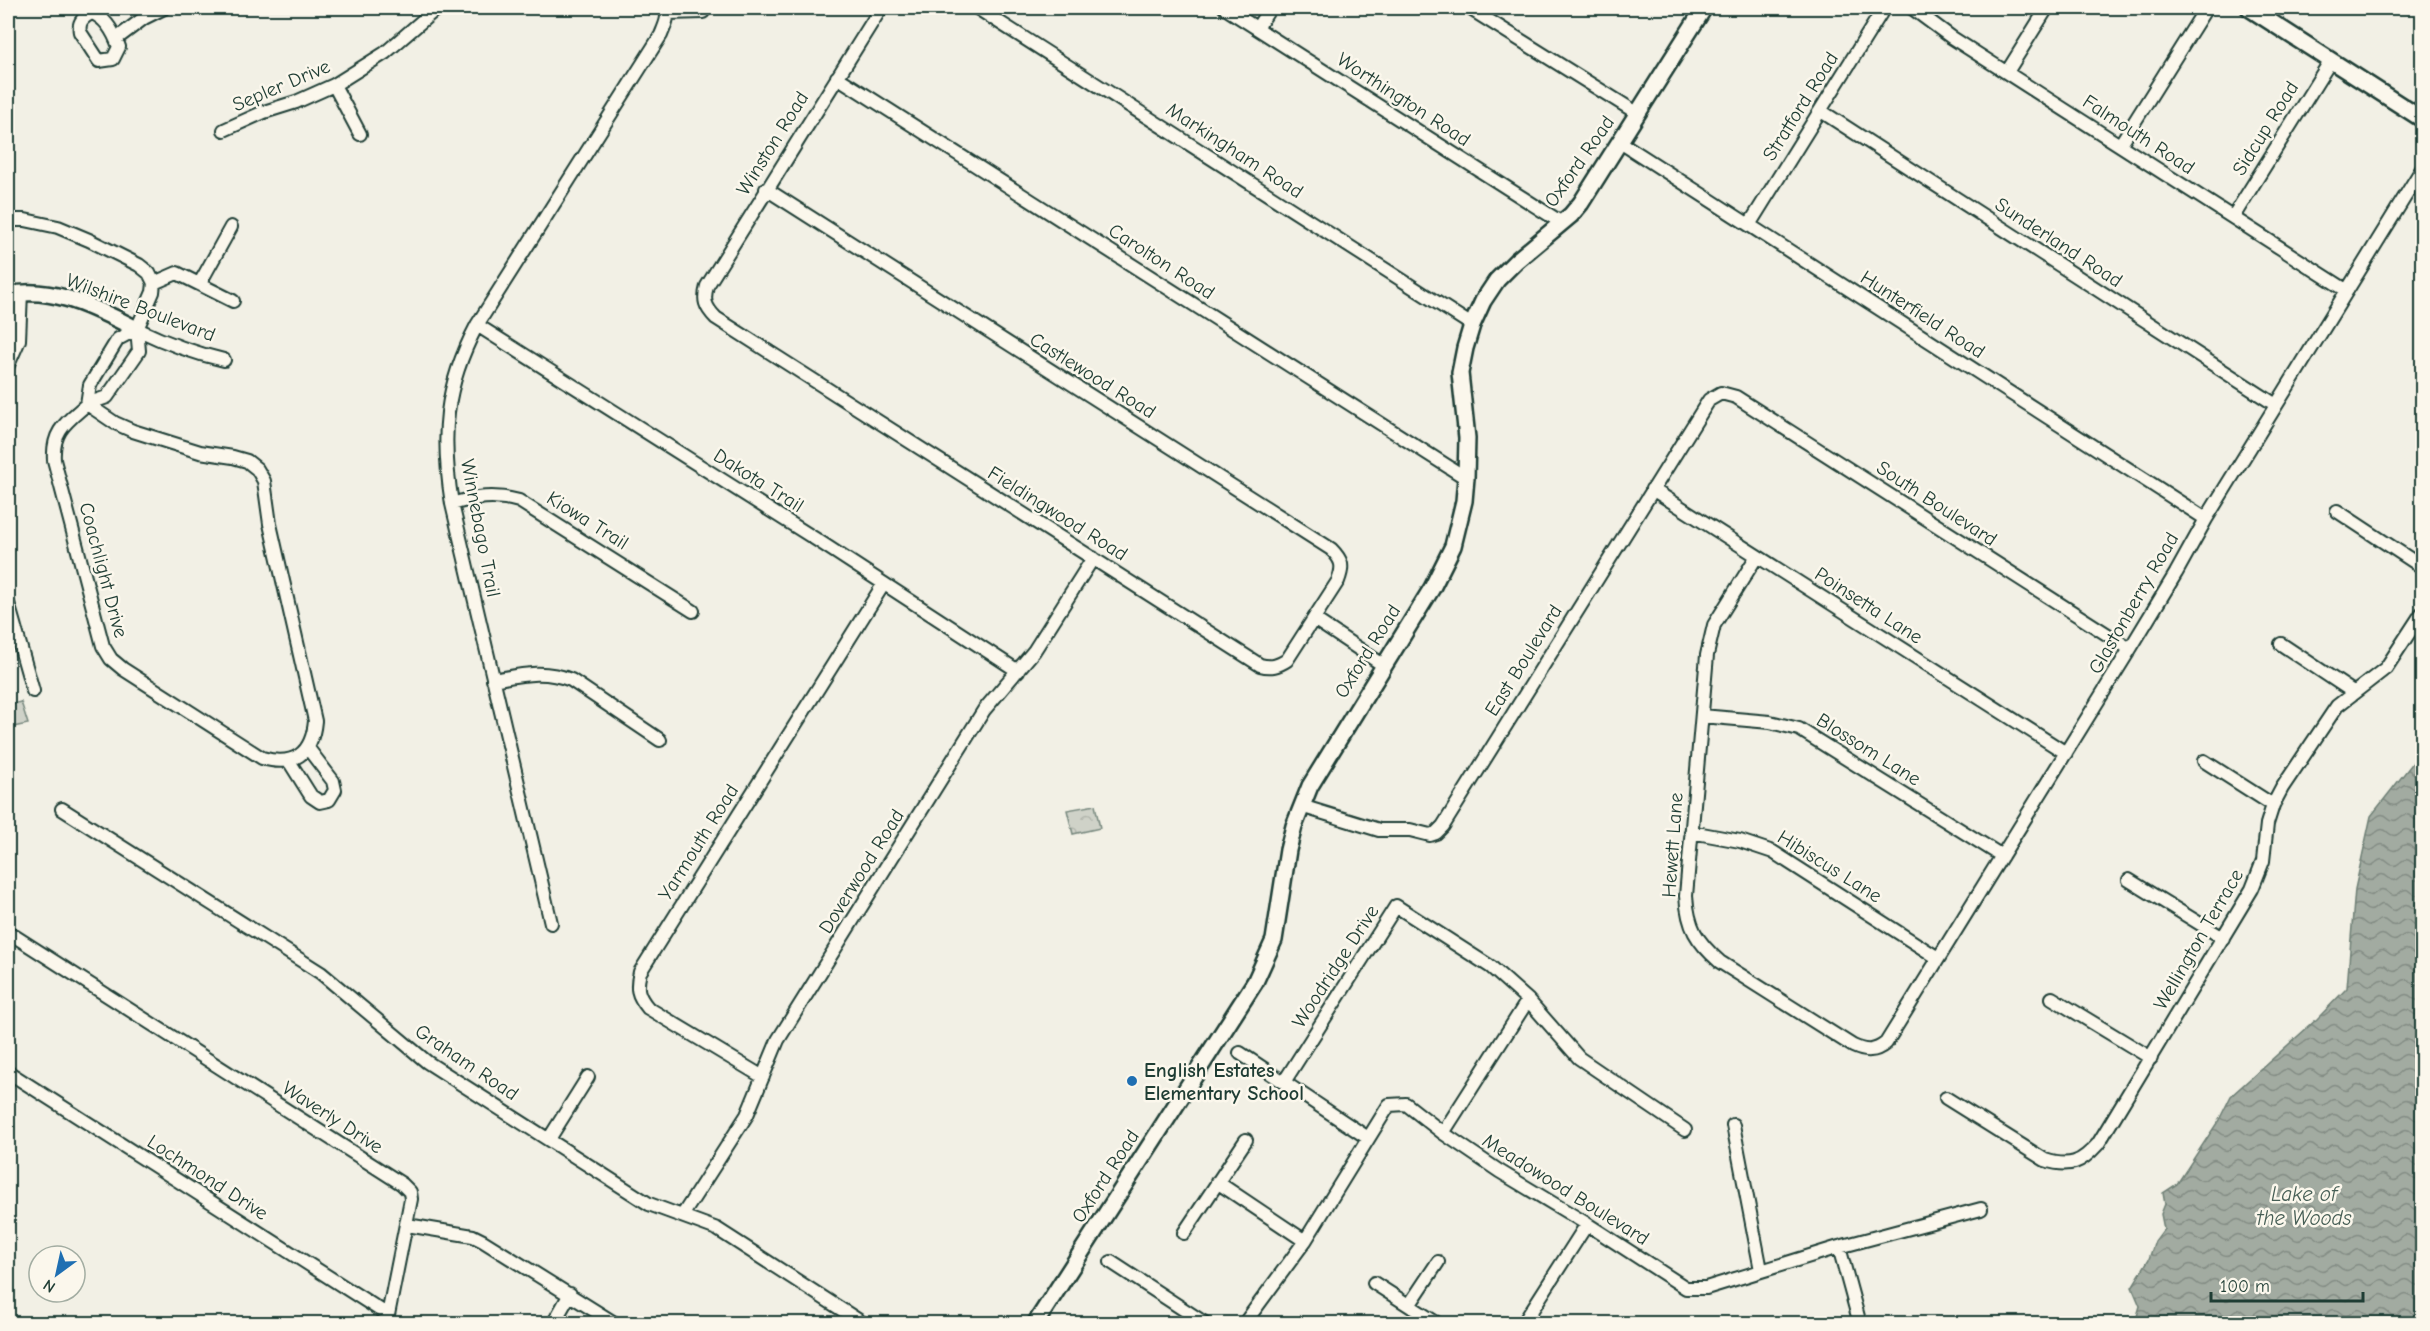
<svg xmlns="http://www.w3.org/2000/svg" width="2430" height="1331" viewBox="0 0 2430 1331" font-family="'Comic Neue',sans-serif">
  <defs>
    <pattern id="forest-crowns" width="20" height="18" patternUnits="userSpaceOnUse" patternTransform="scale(1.5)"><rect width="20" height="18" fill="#cfd2c8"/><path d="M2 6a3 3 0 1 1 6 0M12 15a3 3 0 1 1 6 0" fill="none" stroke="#b1b5ac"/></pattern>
    <pattern id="water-waves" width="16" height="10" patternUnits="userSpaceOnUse" patternTransform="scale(1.5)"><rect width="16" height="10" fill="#a2aba1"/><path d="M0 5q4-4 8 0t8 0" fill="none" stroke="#838c84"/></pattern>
  </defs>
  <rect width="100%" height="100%" fill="#f2f0e5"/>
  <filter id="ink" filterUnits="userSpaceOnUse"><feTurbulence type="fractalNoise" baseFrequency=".0167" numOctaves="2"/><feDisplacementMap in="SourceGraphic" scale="12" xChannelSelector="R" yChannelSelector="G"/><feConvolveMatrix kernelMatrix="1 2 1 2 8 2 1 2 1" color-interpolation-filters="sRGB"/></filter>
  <g filter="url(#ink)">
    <!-- grass -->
    <path fill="#cfd2c8" stroke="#77887e" stroke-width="1.5" d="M 21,702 L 28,724 L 8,728 L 8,705 Z"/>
    <!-- forest -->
    <path fill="url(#forest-crowns)" stroke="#77887e" stroke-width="1.5" d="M 1095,805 L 1100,828 L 1073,834 L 1067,810 Z"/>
    <!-- water -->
    <path fill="url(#water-waves)" stroke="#6e7f75" stroke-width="1.5" d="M 2422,751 L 2422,1323 L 2135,1323 L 2140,1306 L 2132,1287 L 2149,1259 L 2155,1241 L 2164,1229 L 2161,1214 L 2165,1204 L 2163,1193 L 2177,1184 L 2219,1120 L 2231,1096 L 2317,1019 L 2347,988 L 2355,889 L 2371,816 Z"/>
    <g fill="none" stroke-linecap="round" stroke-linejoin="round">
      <defs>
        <path id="minor" d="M 977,8 L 1472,325
          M 1225,8 L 1562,223
          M 1469,8 L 1637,113
          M 1912,8 L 1951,37 L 2346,290
          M 92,13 C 106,18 114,33 119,47 L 113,59 L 99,61 L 80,32 C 78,22 83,17 92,13 Z
          M 668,13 L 703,12
          M 1257,28 L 1270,8
          M 116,39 L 144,18 L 164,8
          M 2007,72 L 2047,8
          M 837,77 L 1466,478
          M 334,85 L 360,134
          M 1821,111 L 2276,405
          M 224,130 L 264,112 L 296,102 L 334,85 L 385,53 L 437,8
          M 1620,142 L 2206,519
          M 2120,145 L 2206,8
          M 766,189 L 1331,549 C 1342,560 1344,566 1338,581 L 1287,660 C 1278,666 1271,668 1260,665 L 716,318 C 705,307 703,300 707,286 L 881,8
          M 2233,217 L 2331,60
          M 8,220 L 25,220 L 58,227 L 89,240 L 139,265 L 149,273 L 154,283 L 153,292 L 137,329 L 139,351 L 107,397 L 87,404 L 90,385 L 118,339 L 137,329
          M 1749,225 L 1884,8
          M 154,283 L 177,273 L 233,301
          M 200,283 L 231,227
          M 8,323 L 10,356
          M 477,325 L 817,540 L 1018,671
          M 137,329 C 166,343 193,353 224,360
          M 8,365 L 19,340 L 21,292
          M 87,404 L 115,423 L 133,431 L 200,452 L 233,457 L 247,461 L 257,469 L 264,481 L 270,524 L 315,721 C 312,754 294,767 262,758 L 123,669 L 111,659 L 103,646 L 54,460 C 52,430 67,422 87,404 Z
          M 1652,489 L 2066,753
          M 452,504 C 475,497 495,494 519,501 L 693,611
          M 2337,511 L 2422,567
          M 1757,556 L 1714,625 L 1707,655 L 1686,896 C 1688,927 1696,941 1720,962 L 1853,1046 C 1866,1052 1875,1052 1886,1043 L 2130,649 L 2176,573 L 2206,519 L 2422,169
          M 8,603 L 33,691
          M 1314,619 L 1383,665
          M 2281,644 L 2353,692
          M 493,680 C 521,675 543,669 571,680 L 660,740
          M 1702,716 L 1770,722 L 1799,729 L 2002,856
          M 289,761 L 311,796 L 320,802 L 329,800 L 335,790 L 333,781 L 307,747
          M 2204,761 L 2273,805
          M 1301,806 L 1379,830 L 1410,830 L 1430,835 L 1436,833 L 1443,826 L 1709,400 L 1721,393 L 1736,397 L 2130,649
          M 62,809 L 321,973 L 427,1062 L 649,1204 L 717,1229 L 864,1324
          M 1691,832 L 1740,841 L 1773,852 L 1938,958
          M 2129,880 L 2223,938
          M 551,923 L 452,504 C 441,435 444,388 477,325 L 661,35 C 665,25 669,18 666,8
          M 8,932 L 402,1184 L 410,1192 L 411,1199 L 388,1315 L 8,1072
          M 2052,998 L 2151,1058
          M 1240,1053 L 1368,1138
          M 763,1077 L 648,1008 C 637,995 636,988 640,972 L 883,585
          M 1284,1082 L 1396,906 L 1491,967 L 1528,1000 L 1579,1058 L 1685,1130
          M 1946,1098 L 2045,1160 C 2070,1168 2081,1163 2098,1144 L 2252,889 L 2263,861 L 2267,824 L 2273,805 L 2282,788 L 2337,706 L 2386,668 L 2422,613
          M 1733,1125 L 1761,1270
          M 1443,1133 L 1528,1000
          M 549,1139 L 588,1077
          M 1217,1182 L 1305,1241
          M 682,1216 L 747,1115 L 778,1040 L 984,710 L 1034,651 L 1093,558
          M 407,1225 L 473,1236 L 483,1241 L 616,1324
          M 1184,1233 L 1246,1140
          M 1839,1247 L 1860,1324
          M 1111,1262 L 1206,1324
          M 1374,1283 L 1438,1324
          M 1410,1304 L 1438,1262
          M 553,1324 L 570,1294
          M 1244,1324 L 1305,1241 L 1389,1105 L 1406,1104 L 1443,1133 L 1499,1171 L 1587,1224 L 1686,1288 L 1706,1288 L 1839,1247 L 1981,1209
          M 1523,1324 L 1587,1224"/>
        <path id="tertiary" d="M 2249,8 L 2422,119
          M 8,295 C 54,285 96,309 137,329
          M 1035,1324 L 1255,982 L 1274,940 L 1288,850 L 1294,826 L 1310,786 L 1432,588 L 1453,546 L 1464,501 L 1466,478 L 1467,438 L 1460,373 L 1465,348 L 1472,325 L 1483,301 L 1497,280 L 1516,261 L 1571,215 L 1581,203 L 1704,8"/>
      </defs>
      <!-- minor casing -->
      <use href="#minor" stroke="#1f3d34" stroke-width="16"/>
      <!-- tertiary casing -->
      <use href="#tertiary" stroke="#1f3d34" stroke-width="20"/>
      <!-- minor -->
      <use href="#minor" stroke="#fbf7ec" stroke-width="12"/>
      <!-- tertiary -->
      <use href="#tertiary" stroke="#fbf7ec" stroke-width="15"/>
    </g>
  </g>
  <!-- markers -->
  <circle fill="#1f6fb2" stroke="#fbf7ec" stroke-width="2" cx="1132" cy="1081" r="6"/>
  <g text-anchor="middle" stroke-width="5" stroke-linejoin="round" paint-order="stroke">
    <!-- street labels -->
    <g font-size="20" fill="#1f3d34" stroke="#fbf7ec">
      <text transform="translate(281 85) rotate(-23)" y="7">Sepler Drive</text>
      <text transform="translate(1404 99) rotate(33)" y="7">Worthington Road</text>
      <text transform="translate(1800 106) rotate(-58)" y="7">Stratford Road</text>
      <text transform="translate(2265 128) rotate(-58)" y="7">Sidcup Road</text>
      <text transform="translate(2139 134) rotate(33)" y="7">Falmouth Road</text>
      <text transform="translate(772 143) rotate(-58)" y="7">Winston Road</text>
      <text transform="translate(1235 150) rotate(33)" y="7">Markingham Road</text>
      <text transform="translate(1579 161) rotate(-55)" y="7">Oxford Road</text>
      <text transform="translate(2059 242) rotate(33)" y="7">Sunderland Road</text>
      <text transform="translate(1162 261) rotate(33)" y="7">Carolton Road</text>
      <text transform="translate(141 307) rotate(21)" y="7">Wilshire Boulevard</text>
      <text transform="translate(1923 314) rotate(33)" y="7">Hunterfield Road</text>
      <text transform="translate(1093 375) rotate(32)" y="7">Castlewood Road</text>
      <text transform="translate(759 480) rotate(32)" y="7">Dakota Trail</text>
      <text transform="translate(1937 503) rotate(33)" y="7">South Boulevard</text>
      <text transform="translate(1058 513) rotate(32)" y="7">Fieldingwood Road</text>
      <text transform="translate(588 520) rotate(32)" y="7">Kiowa Trail</text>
      <text transform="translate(481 528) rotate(79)" y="7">Winnebago Trail</text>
      <text transform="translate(104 570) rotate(75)" y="7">Coachlight Drive</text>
      <text transform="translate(2133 603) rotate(-60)" y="7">Glastonberry Road</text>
      <text transform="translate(1869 605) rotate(33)" y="7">Poinsetta Lane</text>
      <text transform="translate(1367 651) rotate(-58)" y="7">Oxford Road</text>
      <text transform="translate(1523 660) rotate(-58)" y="7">East Boulevard</text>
      <text transform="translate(1869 749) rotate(32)" y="7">Blossom Lane</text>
      <text transform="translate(698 842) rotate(-58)" y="7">Yarmouth Road</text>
      <text transform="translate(1672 845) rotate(-86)" y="7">Hewett Lane</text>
      <text transform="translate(1830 866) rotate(32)" y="7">Hibiscus Lane</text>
      <text transform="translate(861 871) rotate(-58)" y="7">Doverwood Road</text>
      <text transform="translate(2198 939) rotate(-60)" y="7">Wellington Terrace</text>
      <text transform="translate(1335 966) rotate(-57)" y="7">Woodridge Drive</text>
      <text transform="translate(467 1062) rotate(34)" y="7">Graham Road</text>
      <text transform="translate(333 1117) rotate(33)" y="7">Waverly Drive</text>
      <text transform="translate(1105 1176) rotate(-57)" y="7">Oxford Road</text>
      <text transform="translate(208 1177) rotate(33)" y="7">Lochmond Drive</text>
      <text transform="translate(1566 1189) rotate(32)" y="7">Meadowood Boulevard</text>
    </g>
    <!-- poi labels -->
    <g font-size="20" font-weight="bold" fill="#1f3d34" stroke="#fbf7ec" text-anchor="start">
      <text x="1144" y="1077">English Estates<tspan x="1144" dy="23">Elementary School</tspan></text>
    </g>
    <!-- water labels -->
    <g font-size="21" font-style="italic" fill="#465e55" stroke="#fbf7ec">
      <text x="2304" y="1201">Lake of<tspan x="2304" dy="24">the Woods</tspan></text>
    </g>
  </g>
  <!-- margin -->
  <rect width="2430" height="1331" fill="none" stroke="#fbf7ec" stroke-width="30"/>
  <rect x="15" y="15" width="2400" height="1301" fill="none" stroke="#1f3d34" stroke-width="2" filter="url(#ink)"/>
  <!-- north arrow -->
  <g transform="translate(57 1274) rotate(213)"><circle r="28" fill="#fbf7ec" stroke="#a3ada2" stroke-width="1.5"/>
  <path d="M0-4.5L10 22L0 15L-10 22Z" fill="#1f6fb2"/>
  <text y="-9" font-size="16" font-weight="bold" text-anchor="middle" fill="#1f3d34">N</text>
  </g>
  <!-- scale -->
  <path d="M2211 1292v9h152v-9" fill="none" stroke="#1f3d34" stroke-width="3"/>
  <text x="2220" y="1292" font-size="18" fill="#1f3d34" stroke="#fbf7ec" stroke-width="4.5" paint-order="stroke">100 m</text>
</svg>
